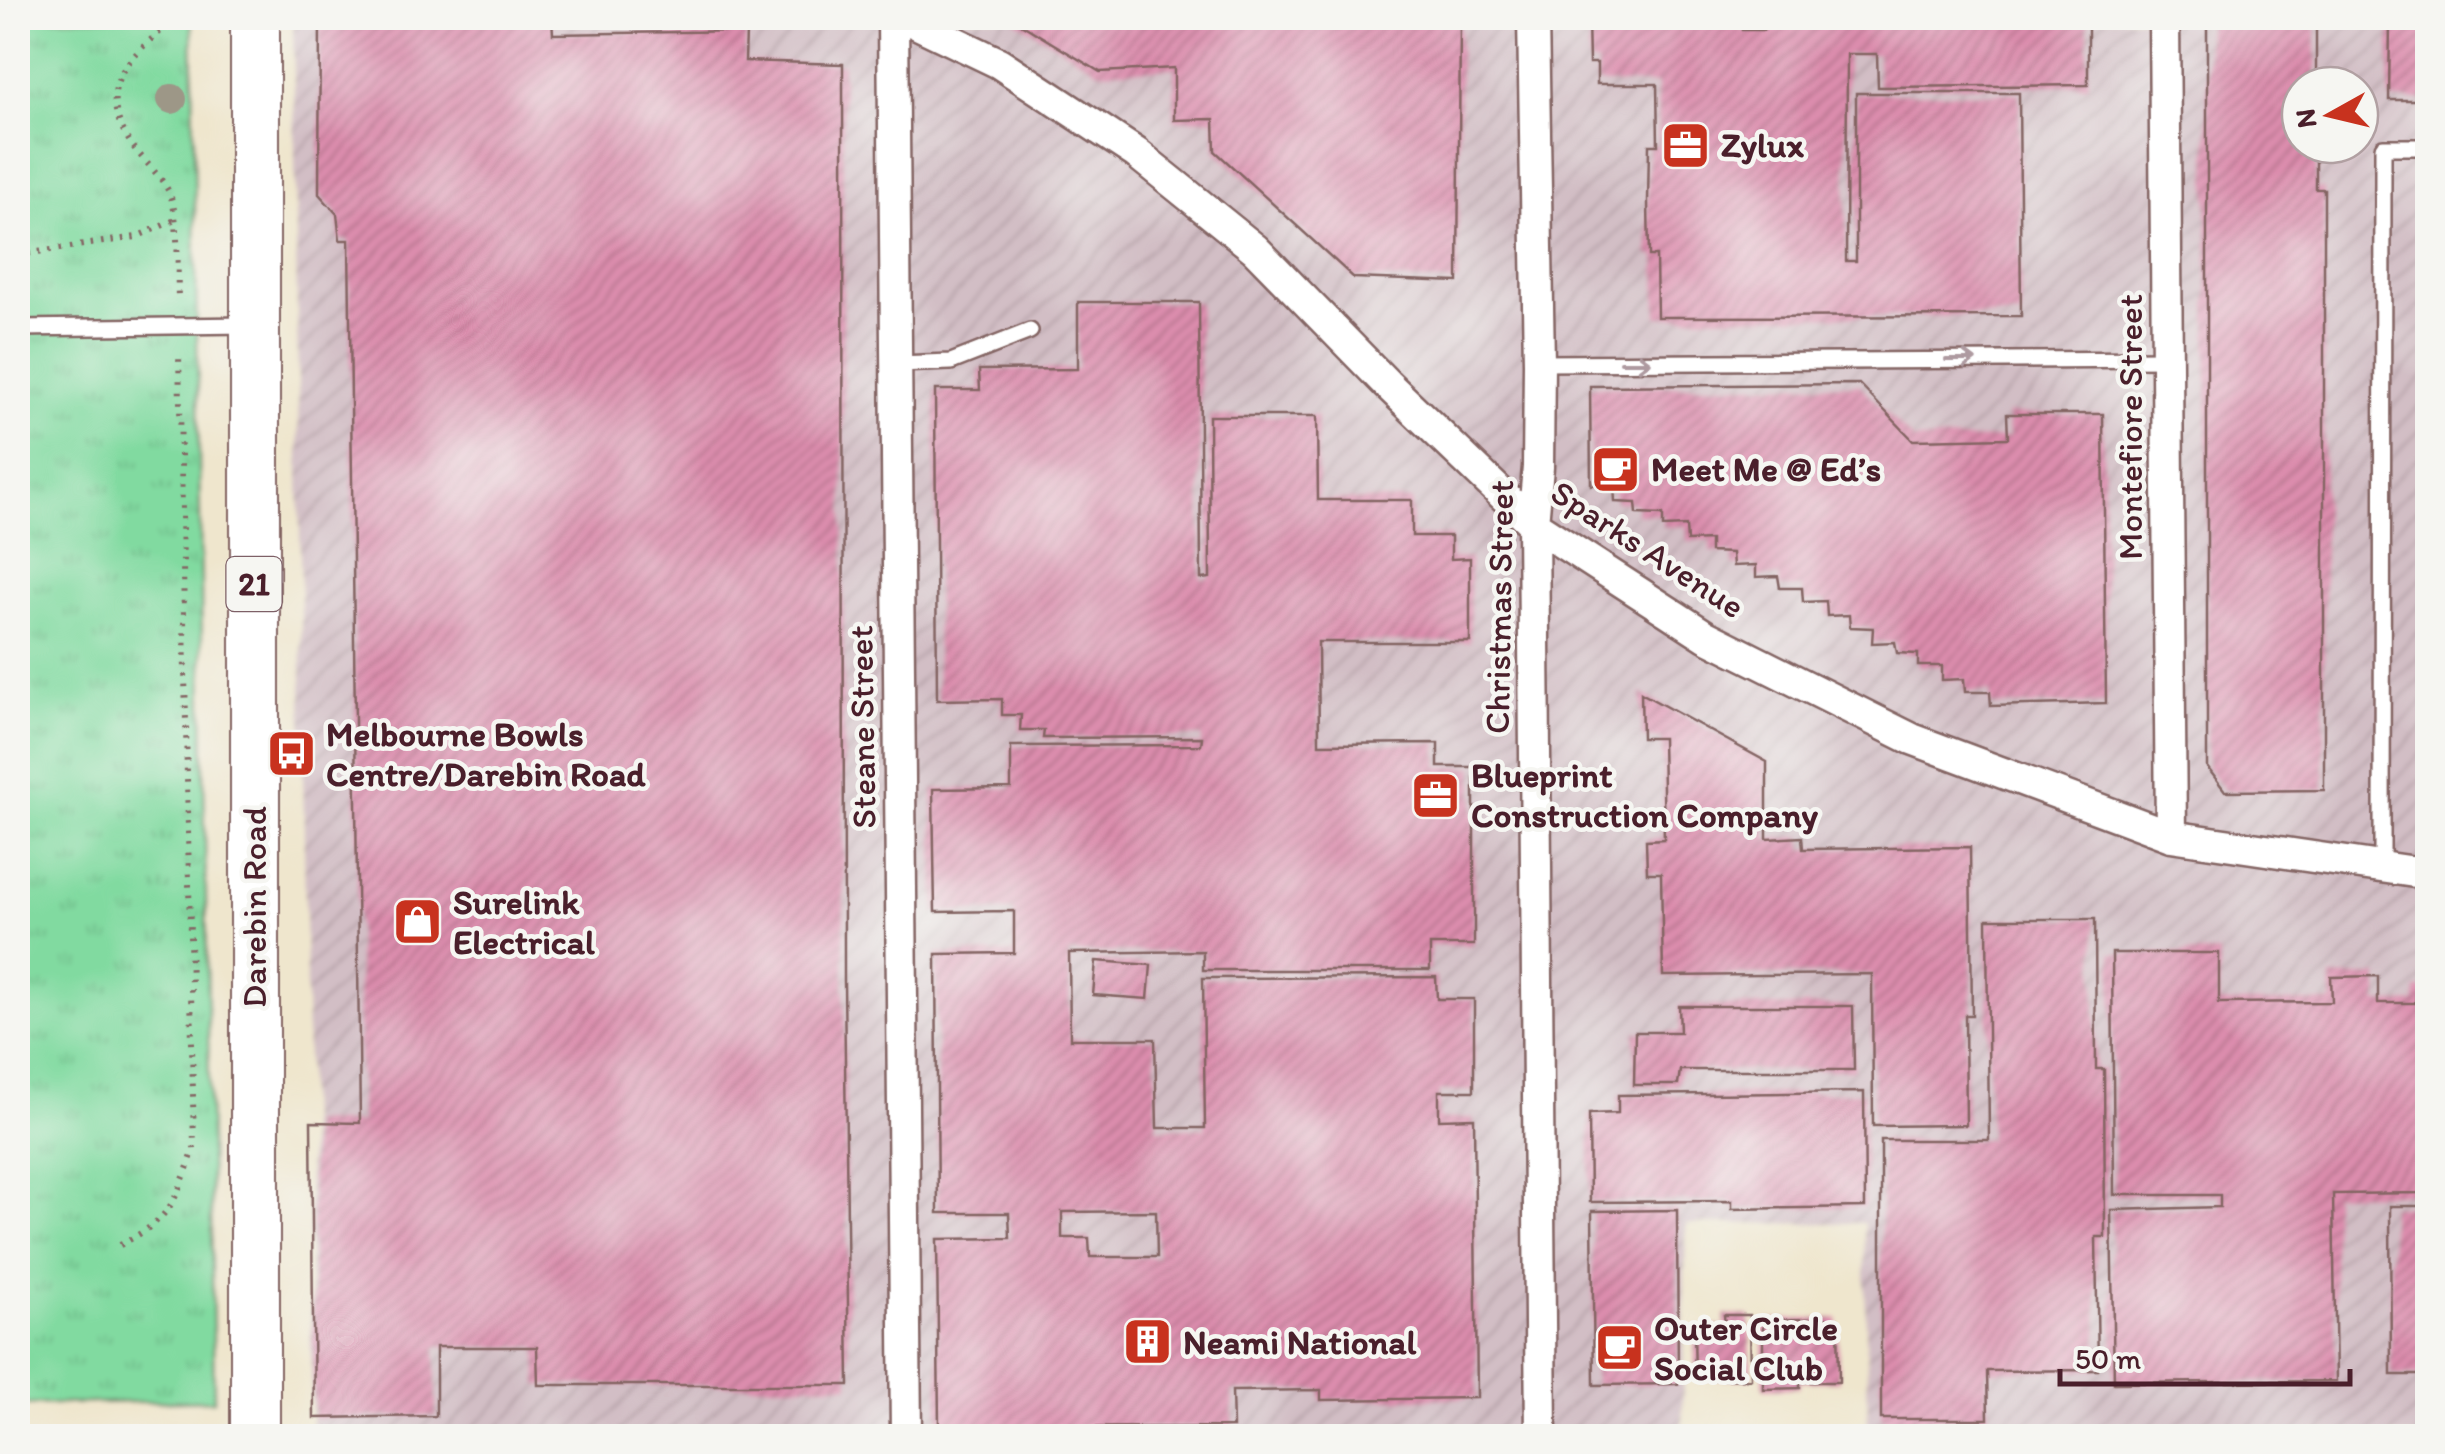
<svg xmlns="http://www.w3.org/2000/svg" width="2445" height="1454" viewBox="0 0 2445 1454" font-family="Itim,sans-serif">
  <defs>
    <pattern id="industrial-furrows" width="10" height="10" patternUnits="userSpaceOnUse" patternTransform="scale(2.5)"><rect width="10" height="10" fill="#d2bec5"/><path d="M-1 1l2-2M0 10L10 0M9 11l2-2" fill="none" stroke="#b6a3a9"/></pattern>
    <pattern id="park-tufts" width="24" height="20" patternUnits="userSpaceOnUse" patternTransform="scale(2.5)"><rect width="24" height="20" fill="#81daa0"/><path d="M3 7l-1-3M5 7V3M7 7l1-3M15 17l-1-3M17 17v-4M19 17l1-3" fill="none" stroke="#71bb8a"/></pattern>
    <pattern id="building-hatch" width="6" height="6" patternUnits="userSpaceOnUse" patternTransform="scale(2.5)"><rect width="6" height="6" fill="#dc8dad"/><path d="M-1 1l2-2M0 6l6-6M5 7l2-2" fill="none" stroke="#b4738d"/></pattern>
  </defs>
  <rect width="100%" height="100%" fill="#f6f6f2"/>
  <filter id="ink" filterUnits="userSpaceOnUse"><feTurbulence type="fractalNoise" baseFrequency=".01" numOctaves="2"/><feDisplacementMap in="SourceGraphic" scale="20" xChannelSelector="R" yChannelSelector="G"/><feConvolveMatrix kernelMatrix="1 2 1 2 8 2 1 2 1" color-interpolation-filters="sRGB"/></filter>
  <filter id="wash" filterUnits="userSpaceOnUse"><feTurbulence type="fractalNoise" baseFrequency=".0048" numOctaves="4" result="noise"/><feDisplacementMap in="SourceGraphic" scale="40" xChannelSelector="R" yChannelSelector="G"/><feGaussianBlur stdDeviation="2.25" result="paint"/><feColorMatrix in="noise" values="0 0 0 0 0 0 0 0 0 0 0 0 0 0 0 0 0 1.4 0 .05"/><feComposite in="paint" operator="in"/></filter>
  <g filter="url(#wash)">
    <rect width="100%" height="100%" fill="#efe6cd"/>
    <!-- industrial -->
    <path fill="url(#industrial-furrows)" fill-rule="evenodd" d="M 293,18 L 2427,18 L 2427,1436 L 1868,1436 L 1864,1223 L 1686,1224 L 1682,1436 L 312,1436 ZM 2300,85 L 2360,85 L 2360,145 L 2300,145 Z"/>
    <!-- park -->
    <path fill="url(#park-tufts)" stroke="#667c66" stroke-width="2.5" d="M 18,18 L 192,18 L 214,1400 L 18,1405 Z"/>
    <g id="blocks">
      <!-- building -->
      <path fill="url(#building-hatch)" fill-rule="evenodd" d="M 320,18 L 552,18 L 553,34 L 746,31 L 745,61 L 843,64 L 844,982 L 849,1385 L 538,1385 L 537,1347 L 436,1347 L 436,1416 L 314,1418 L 311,1122 L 360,1123 L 349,240 L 340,240 L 337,214 L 319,194 Z
        M 1011,18 L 1460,18 L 1458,282 L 1354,278 L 1215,151 L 1214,119 L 1174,120 L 1174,68 L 1100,72 Z
        M 1588,18 L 1619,18 L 1619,21 L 1640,22 L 1664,21 L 1664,18 L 1716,18 L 1716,22 L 1742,22 L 1742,30 L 1764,30 L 1764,18 L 2088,18 L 2088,85 L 1878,87 L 1877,54 L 1847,54 L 1846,261 L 1856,261 L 1856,93 L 2019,93 L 2021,316 L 1657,317 L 1656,256 L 1649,256 L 1648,202 L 1649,145 L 1658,145 L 1657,84 L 1597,84 L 1597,63 L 1589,63 Z
        M 2207,18 L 2316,18 L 2316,85 L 2300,85 L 2300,145 L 2316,145 L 2316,189 L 2324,189 L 2324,790 L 2225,791 L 2207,767 Z
        M 2390,18 L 2428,18 L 2428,100 L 2389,100 Z
        M 1078,302 L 1199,302 L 1201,579 L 1210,578 L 1209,416 L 1317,416 L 1318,500 L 1412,500 L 1412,536 L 1451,536 L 1451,559 L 1470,558 L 1470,642 L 1318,642 L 1319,744 L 1438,743 L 1438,767 L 1474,767 L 1474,945 L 1430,945 L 1430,970 L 1203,970 L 1203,951 L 1069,953 L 1070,1039 L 1155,1039 L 1157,1128 L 1205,1128 L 1203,978 L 1436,977 L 1437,999 L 1474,999 L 1474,1091 L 1439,1091 L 1439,1119 L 1474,1118 L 1477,1398 L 1321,1400 L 1321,1390 L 1232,1391 L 1233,1427 L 939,1428 L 937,1239 L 1010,1238 L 1009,1213 L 938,1213 L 936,954 L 1014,953 L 1014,911 L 935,912 L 933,789 L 1011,788 L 1011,746 L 1201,745 L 1202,737 L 1043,738 L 1044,730 L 1020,730 L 1021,715 L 1002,715 L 1002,699 L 937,700 L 935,390 L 980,390 L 979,370 L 1078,369 ZM 1156,1211 L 1157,1257 L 1090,1257 L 1089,1238 L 1062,1238 L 1062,1212 Z
        M 1859,384 L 1913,440 L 2008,438 L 2007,414 L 2103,414 L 2106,703 L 1991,706 L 1990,692 L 1965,692 L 1964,679 L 1942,680 L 1942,666 L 1918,666 L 1918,654 L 1897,653 L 1895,642 L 1872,643 L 1873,628 L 1850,627 L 1849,615 L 1827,616 L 1826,601 L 1803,602 L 1802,588 L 1780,588 L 1778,576 L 1756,577 L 1756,565 L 1733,566 L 1732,553 L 1710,552 L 1710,540 L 1687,541 L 1686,526 L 1663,527 L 1663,515 L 1637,514 L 1636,503 L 1615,502 L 1614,484 L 1591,485 L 1590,386 Z
        M 1641,693 L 1767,762 L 1767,839 L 1802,837 L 1803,849 L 1970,847 L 1972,1015 L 1965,1015 L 1966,1125 L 1873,1126 L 1872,974 L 1663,976 L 1661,873 L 1647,873 L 1646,840 L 1664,839 L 1662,738 L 1642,738 Z
        M 1987,919 L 2095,919 L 2096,1069 L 2104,1069 L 2105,1237 L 2096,1237 L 2098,1370 L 1987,1371 L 1988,1419 L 1881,1419 L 1881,1140 L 1989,1140 Z
        M 2112,953 L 2219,953 L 2219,1003 L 2332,1002 L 2331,977 L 2378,976 L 2378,1003 L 2415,1003 L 2417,989 L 2428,989 L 2428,1193 L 2333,1194 L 2336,1381 L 2114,1383 L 2111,1210 L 2220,1207 L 2220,1195 L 2114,1195 Z
        M 1096,961 L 1151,965 L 1148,999 L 1093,995 Z
        M 1679,1006 L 1853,1006 L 1854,1070 L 1680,1070 L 1678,1085 L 1634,1085 L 1635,1032 L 1680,1032 Z
        M 1864,1092 L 1865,1207 L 1732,1209 L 1732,1201 L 1590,1202 L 1589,1114 L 1618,1113 L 1618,1095 Z
        M 2390,1206 L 2428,1206 L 2428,1375 L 2391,1375 Z
        M 1677,1210 L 1678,1384 L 1594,1385 L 1592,1211 Z
        M 1724,1315 L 1750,1315 L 1751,1379 L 1695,1380 L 1694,1327 L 1725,1326 Z
        M 1838,1318 L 1839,1382 L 1800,1382 L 1800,1388 L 1763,1389 L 1763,1320 Z"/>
    </g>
  </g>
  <g filter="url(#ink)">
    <use href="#blocks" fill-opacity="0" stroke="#846564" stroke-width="2.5"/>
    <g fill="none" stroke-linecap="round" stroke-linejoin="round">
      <defs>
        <path id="lane" d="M 18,328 L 249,325
          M 1539,363 L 2167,359
          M 897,364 L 951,362 L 1030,331
          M 2382,867 L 2383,147 L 2428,147"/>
        <path id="street" d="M 893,18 L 906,1436
          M 905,18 L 999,63 L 1136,153 L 1255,249 L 1387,384 L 1533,524 L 1706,636 L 1912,739 L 2171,836 L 2428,874
          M 1533,18 L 1539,363 L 1538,467 L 1533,524 L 1541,1436
          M 2164,18 L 2171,836"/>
        <path id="primary" d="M 255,18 L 255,1436"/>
      </defs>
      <!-- lane casing -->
      <use href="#lane" stroke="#846564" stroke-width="20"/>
      <!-- street casing -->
      <use href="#street" stroke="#846564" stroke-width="35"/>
      <!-- primary casing -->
      <use href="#primary" stroke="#846564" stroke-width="52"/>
      <!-- path -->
      <path stroke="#846564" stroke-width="6" stroke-dasharray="2.5 8" stroke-linecap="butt" d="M 176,18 C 139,51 92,79 127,137 C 138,157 159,172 169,192 C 180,217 177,271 178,299
        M 18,255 L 136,237 L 175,220
        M 120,1245 C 173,1217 174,1203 194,1150 L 179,352"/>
      <!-- lane -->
      <use href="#lane" stroke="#fff" stroke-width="15"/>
      <!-- street -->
      <use href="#street" stroke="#fff" stroke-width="30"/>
      <!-- primary -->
      <use href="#primary" stroke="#fff" stroke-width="48"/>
    </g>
    <!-- trees -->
    <circle fill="#9d9787" cx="172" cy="99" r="15"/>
    <!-- one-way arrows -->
    <defs><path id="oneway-shaft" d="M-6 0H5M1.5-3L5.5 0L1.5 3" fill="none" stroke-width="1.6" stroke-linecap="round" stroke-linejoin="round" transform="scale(2.5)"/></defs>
    <g stroke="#ae9aa0">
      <use href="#oneway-shaft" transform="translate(1961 360)"/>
      <use href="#oneway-shaft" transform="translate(1636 362)"/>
    </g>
  </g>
  <!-- icons -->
  <defs>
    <symbol id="office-square" viewBox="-11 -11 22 22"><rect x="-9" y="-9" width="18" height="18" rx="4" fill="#c8321e" stroke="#f6f6f2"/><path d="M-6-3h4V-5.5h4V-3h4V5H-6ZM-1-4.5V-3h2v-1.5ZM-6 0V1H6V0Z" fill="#fff"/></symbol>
    <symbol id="cafe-square" viewBox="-11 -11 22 22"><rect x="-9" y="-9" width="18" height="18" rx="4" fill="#c8321e" stroke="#f6f6f2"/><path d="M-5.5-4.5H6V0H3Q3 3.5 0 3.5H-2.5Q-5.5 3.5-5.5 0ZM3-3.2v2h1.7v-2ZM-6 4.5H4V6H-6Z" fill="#fff"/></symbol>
    <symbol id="bus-square" viewBox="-11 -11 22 22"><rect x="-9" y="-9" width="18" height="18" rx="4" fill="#c8321e" stroke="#f6f6f2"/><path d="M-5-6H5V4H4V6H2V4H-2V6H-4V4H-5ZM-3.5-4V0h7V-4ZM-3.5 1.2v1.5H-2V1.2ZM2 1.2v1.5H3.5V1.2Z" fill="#fff"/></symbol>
    <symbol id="shop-square" viewBox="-11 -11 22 22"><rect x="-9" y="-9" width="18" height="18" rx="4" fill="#c8321e" stroke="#f6f6f2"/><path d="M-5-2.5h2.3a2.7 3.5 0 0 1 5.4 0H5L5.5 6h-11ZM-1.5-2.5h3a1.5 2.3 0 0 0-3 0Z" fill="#fff"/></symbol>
    <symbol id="building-square" viewBox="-11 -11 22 22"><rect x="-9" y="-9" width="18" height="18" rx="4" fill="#c8321e" stroke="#f6f6f2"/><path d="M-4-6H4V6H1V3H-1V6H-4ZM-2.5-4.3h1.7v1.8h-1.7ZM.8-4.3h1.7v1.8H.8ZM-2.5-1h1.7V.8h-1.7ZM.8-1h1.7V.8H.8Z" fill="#fff"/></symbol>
  </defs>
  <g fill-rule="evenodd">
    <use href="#office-square" x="1658" y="118" width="55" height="55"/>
    <use href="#cafe-square" x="1588" y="442" width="55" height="55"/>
    <use href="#bus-square" x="264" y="726" width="55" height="55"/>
    <use href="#office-square" x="1408" y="768" width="55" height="55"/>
    <use href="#shop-square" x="390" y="894" width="55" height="55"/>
    <use href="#building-square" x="1120" y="1314" width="55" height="55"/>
    <use href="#cafe-square" x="1592" y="1320" width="55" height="55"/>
  </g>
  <g text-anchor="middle" stroke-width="9" stroke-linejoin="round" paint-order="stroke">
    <!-- shield labels -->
    <rect fill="#f6f6f2" stroke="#7e6067" stroke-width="2.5" x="226.5" y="557" width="55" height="54" rx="8"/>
    <g font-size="32" font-weight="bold" fill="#4a1f2b">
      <text x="254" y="595">21</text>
    </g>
    <!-- poi labels -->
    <g font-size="35" font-weight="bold" fill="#4a1f2b" stroke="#f6f6f2" text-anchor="start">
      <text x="1721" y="157">Zylux</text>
      <text x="1651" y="481">Meet Me @ Ed’s</text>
      <text x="326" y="746">Melbourne Bowls<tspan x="326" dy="40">Centre/Darebin Road</tspan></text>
      <text x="1471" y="787">Blueprint<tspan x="1471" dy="40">Construction Company</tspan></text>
      <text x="453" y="914">Surelink<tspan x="453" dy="40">Electrical</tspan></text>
      <text x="1654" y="1340">Outer Circle<tspan x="1654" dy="40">Social Club</tspan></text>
      <text x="1183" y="1354">Neami National</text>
    </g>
    <!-- street labels -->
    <g font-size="35" fill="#4a1f2b" stroke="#f6f6f2">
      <text transform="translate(2130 427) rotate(-90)" y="12">Montefiore Street</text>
      <text transform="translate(1648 549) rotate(33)" y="12">Sparks Avenue</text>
      <text transform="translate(1499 607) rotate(-89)" y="12">Christmas Street</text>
      <text transform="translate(862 727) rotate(-91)" y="12">Steane Street</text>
      <text transform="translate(254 907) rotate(-90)" y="12">Darebin Road</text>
    </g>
  </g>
  <!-- margin -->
  <rect width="2445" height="1454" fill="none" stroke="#f6f6f2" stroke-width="60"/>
  <!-- north arrow -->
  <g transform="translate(2330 115) rotate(262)"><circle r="48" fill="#f6f6f2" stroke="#b1a0a2" stroke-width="2.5"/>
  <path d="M0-8L18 38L0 25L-18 38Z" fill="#c8321e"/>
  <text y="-15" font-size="28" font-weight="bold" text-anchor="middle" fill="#4a1f2b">N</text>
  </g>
  <!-- scale -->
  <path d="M2060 1369v15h290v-15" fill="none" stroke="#4a1f2b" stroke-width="5"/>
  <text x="2075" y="1369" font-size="30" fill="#4a1f2b" stroke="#f6f6f2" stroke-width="8" paint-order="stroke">50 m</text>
</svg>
